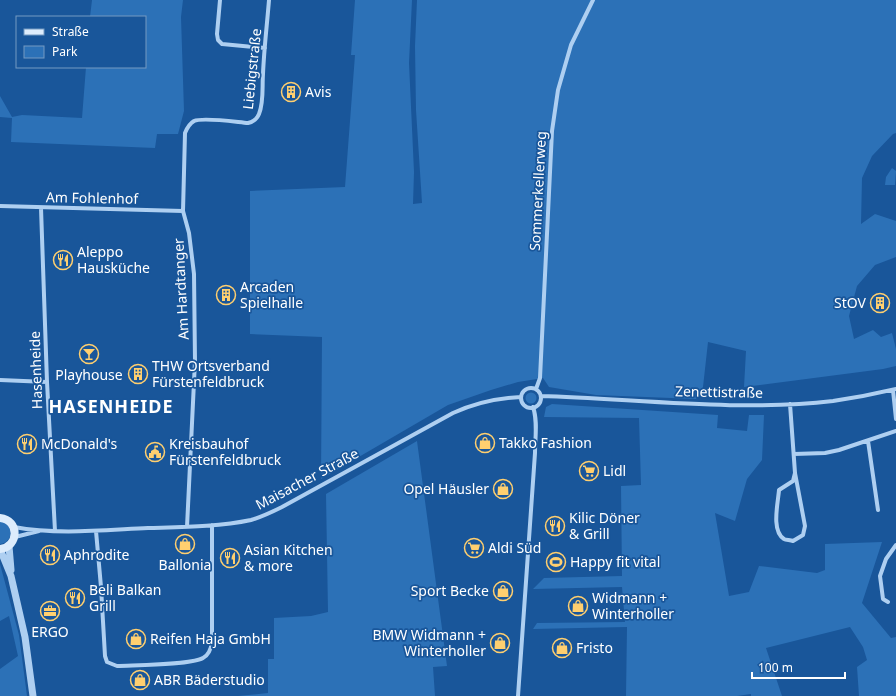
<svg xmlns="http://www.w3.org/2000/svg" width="896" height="696" viewBox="0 0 896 696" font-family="'Noto Sans',sans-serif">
  <rect width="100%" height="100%" fill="#19569a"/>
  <!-- green -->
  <path fill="#2c71b7" d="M 92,0 L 183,0 L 181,17 L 184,111 L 178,134 L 157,134 L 155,148 L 11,142 L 12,118 L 0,117 L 0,96 L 12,117 L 22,115 L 82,118 L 86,67 L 145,67 L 145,17 L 90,17 Z
    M 355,0 L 412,0 L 409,63 L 414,172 L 413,204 L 422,203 L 416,110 L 415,46 L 417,0 L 896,0 L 896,133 L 893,134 L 872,156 L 862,178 L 861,224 L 875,214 L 896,221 L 896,257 L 875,265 L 857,286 L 849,316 L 854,339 L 873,330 L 881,337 L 892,333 L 896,349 L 896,366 L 883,369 L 744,387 L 746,351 L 708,342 L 703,387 L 696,399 L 596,395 L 549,387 L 543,378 L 518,382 L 491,390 L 448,405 L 321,479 L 322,337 L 250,334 L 250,191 L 345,187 L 355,55 L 351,55 Z
    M 892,168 L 896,171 L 895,185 L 885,185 L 886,177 Z
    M525.5 398a5.5 5.5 0 1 1 11 0a5.5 5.5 0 1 1-11 0Z
    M 552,404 L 718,415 L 717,428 L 747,431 L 749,415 L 764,415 L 762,460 L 747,479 L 735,521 L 715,513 L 729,596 L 749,592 L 759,566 L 817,573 L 825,570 L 825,544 L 882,542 L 862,603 L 891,638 L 896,637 L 896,696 L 859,696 L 857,667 L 867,660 L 863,647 L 850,627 L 766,648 L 782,696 L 751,696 L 751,694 L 737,696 L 626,696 L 627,627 L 533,629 L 537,623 L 625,622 L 622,587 L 533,589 L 544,578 L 622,576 L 621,486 L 641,485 L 639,418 L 544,417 L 546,407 Z
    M 417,441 L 447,666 L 433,667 L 435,696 L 238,696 L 268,693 L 268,659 L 274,659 L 274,618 L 311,616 L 328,612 L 326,494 Z
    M 0,521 C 14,524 14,542 0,544 Z
    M 0,564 L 19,635 L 27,696 L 0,696 L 0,669 L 18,656 L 9,616 L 0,621 Z"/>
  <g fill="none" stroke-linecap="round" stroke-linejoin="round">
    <!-- minor -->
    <path stroke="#aecff1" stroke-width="4" d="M 220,0 L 217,34 L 218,40 L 222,44 L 265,48
      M 0,206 L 183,211
      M 41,208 L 47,382 L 55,531
      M 0,380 L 47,382
      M521 398a10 10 0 1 1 20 0a10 10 0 1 1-20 0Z
      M 536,389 L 540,378 L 552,131 L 558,90 L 571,45 L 593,0
      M 893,390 L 896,419
      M 541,396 C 638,399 736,412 833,401 C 854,398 875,394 896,389
      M 790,404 L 795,473 L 805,526 L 803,535 L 793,541 C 790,540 786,540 784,539 C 771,531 778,503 779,490 L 793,481 L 795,473
      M 868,441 L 878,510
      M 794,454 L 825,453 L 839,450 L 896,431
      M 14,527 C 57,535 104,530 148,528 C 182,527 218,527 251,520 C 262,517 272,512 282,507 L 453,413 C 475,403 497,398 521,397
      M 187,527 L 195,361 L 194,274 L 189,233 L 183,211 L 185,133 C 187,128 189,124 194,121 C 203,117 236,122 248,123 C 252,122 257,119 259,114 C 264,102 262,87 263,74 C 264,49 267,25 269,0
      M 96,531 L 101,587 L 105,656 L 107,662 L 117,666 C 134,665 191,665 203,658 C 209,655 211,649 212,642 L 212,525
      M 15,537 L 39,531
      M 888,602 L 883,599 L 880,576 L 886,559 L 896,545
      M 518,696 L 535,453 C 535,438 538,421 533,407"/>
    <!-- tertiary -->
    <path stroke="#aecff1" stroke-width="7" d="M 9,546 L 11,570
      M 0,549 L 11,576 L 25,637 L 33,696"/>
    <!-- secondary -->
    <path stroke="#ddecfc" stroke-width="8" d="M 0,518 C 20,520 19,547 0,549"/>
  </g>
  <!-- icons -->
  <defs>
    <symbol id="building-ring" viewBox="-11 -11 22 22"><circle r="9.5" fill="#19569a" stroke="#ffcf6f" stroke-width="1.5"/><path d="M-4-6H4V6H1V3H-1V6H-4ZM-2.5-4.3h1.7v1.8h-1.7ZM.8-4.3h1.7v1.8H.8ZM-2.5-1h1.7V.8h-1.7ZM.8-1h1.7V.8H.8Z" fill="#ffcf6f"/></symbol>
    <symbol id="restaurant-ring" viewBox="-11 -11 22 22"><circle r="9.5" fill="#19569a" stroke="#ffcf6f" stroke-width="1.5"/><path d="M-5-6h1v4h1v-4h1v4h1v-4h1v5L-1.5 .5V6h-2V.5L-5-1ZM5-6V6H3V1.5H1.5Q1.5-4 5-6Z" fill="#ffcf6f"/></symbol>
    <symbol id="bar-ring" viewBox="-11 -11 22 22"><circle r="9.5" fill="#19569a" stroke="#ffcf6f" stroke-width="1.5"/><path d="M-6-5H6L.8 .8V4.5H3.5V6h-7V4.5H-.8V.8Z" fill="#ffcf6f"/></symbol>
    <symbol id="shop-ring" viewBox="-11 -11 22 22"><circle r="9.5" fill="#19569a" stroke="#ffcf6f" stroke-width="1.5"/><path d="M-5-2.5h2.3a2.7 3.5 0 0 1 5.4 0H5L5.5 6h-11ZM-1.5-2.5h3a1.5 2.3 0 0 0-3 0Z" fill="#ffcf6f"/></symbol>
    <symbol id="civic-ring" viewBox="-11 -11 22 22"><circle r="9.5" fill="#19569a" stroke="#ffcf6f" stroke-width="1.5"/><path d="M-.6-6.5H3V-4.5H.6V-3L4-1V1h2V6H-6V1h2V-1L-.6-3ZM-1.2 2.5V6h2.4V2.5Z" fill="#ffcf6f"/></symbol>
    <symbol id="supermarket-ring" viewBox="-11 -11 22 22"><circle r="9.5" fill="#19569a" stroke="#ffcf6f" stroke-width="1.5"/><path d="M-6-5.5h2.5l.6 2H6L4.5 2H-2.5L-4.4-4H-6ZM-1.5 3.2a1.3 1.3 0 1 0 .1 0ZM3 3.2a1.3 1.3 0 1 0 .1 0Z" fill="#ffcf6f"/></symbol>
    <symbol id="stadium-ring" viewBox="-11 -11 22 22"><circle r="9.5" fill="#19569a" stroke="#ffcf6f" stroke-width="1.5"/><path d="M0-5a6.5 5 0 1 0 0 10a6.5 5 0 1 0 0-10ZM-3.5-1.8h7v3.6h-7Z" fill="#ffcf6f"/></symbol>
    <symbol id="office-ring" viewBox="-11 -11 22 22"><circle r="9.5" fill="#19569a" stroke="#ffcf6f" stroke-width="1.5"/><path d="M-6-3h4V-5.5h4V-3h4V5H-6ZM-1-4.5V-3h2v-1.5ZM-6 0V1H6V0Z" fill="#ffcf6f"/></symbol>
  </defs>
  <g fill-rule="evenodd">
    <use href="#building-ring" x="280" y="81" width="22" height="22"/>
    <use href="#restaurant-ring" x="52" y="249" width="22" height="22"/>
    <use href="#building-ring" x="215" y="284" width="22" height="22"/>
    <use href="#building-ring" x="869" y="292" width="22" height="22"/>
    <use href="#bar-ring" x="78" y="343" width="22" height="22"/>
    <use href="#building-ring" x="127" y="363" width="22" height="22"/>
    <use href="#shop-ring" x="474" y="432" width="22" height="22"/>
    <use href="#restaurant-ring" x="16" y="433" width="22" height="22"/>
    <use href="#civic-ring" x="144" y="441" width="22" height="22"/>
    <use href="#supermarket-ring" x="578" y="460" width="22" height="22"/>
    <use href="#shop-ring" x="492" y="478" width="22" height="22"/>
    <use href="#restaurant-ring" x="544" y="515" width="22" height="22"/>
    <use href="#shop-ring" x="174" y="533" width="22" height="22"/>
    <use href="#supermarket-ring" x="463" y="537" width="22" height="22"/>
    <use href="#restaurant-ring" x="39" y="544" width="22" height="22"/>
    <use href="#restaurant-ring" x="219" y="547" width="22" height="22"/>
    <use href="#stadium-ring" x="545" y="551" width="22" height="22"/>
    <use href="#shop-ring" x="492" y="580" width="22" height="22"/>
    <use href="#restaurant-ring" x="64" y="587" width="22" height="22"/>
    <use href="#shop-ring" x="567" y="595" width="22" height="22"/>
    <use href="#office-ring" x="39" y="600" width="22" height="22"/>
    <use href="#shop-ring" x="125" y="628" width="22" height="22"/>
    <use href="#shop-ring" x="489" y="632" width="22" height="22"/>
    <use href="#shop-ring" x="551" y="637" width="22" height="22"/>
    <use href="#shop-ring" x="129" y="669" width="22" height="22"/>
  </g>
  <g text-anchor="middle" stroke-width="3.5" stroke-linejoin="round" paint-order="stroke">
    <!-- street labels -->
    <g font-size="14" fill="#fff" stroke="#19569a">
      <text transform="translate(252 69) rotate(-84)" y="5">Liebigstraße</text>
      <text transform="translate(538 191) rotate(-87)" y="5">Sommerkellerweg</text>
      <text transform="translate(92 198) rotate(1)" y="5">Am Fohlenhof</text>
      <text transform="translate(181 289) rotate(-93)" y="5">Am Hardtanger</text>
      <text transform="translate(36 370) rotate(-92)" y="5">Hasenheide</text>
      <text transform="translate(719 392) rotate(1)" y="5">Zenettistraße</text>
      <text transform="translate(307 479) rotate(-28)" y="5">Maisacher Straße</text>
    </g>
    <!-- poi labels -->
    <g font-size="14" fill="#fff" stroke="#19569a" text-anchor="start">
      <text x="305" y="97">Avis</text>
      <text x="77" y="257">Aleppo<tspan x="77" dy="16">Hausküche</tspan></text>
      <text x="240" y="292">Arcaden<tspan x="240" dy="16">Spielhalle</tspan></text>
      <text x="866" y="308" text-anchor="end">StOV</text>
      <text x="152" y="371">THW Ortsverband<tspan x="152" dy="16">Fürstenfeldbruck</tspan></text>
      <text x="89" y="380" text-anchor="middle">Playhouse</text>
      <text x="499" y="448">Takko Fashion</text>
      <text x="41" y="449">McDonald's</text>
      <text x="169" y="449">Kreisbauhof<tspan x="169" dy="16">Fürstenfeldbruck</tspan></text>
      <text x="603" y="476">Lidl</text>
      <text x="489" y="494" text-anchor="end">Opel Häusler</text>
      <text x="569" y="523">Kilic Döner<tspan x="569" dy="16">&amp; Grill</tspan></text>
      <text x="488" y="553">Aldi Süd</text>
      <text x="244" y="555">Asian Kitchen<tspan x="244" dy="16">&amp; more</tspan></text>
      <text x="64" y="560">Aphrodite</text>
      <text x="570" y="567">Happy fit vital</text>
      <text x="185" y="570" text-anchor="middle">Ballonia</text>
      <text x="89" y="595">Beli Balkan<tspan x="89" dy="16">Grill</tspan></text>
      <text x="489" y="596" text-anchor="end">Sport Becke</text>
      <text x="592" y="603">Widmann +<tspan x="592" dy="16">Winterholler</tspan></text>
      <text x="50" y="637" text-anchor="middle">ERGO</text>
      <text x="486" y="640" text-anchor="end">BMW Widmann +<tspan x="486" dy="16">Winterholler</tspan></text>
      <text x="150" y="644">Reifen Haja GmbH</text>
      <text x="576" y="653">Fristo</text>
      <text x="154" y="685">ABR Bäderstudio</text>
    </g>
    <!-- district labels -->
    <g font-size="18" font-weight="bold" letter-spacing="1" fill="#fff" stroke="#19569a">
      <text x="111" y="413">HASENHEIDE</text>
    </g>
  </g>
  <!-- legend -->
  <rect x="16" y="16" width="130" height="52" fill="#19569a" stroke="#759ac2"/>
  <rect x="24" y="29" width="20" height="6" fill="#ddecfc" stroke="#759ac2"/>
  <text x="52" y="36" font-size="12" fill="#ffffff">Straße</text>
  <rect x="24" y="46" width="20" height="12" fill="#2c71b7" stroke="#759ac2"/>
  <text x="52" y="56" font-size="12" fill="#ffffff">Park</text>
  <!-- scale -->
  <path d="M752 672v6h93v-6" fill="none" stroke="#ffffff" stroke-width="2"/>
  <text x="758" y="672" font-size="12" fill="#ffffff" stroke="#19569a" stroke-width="3" paint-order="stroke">100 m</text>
</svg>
